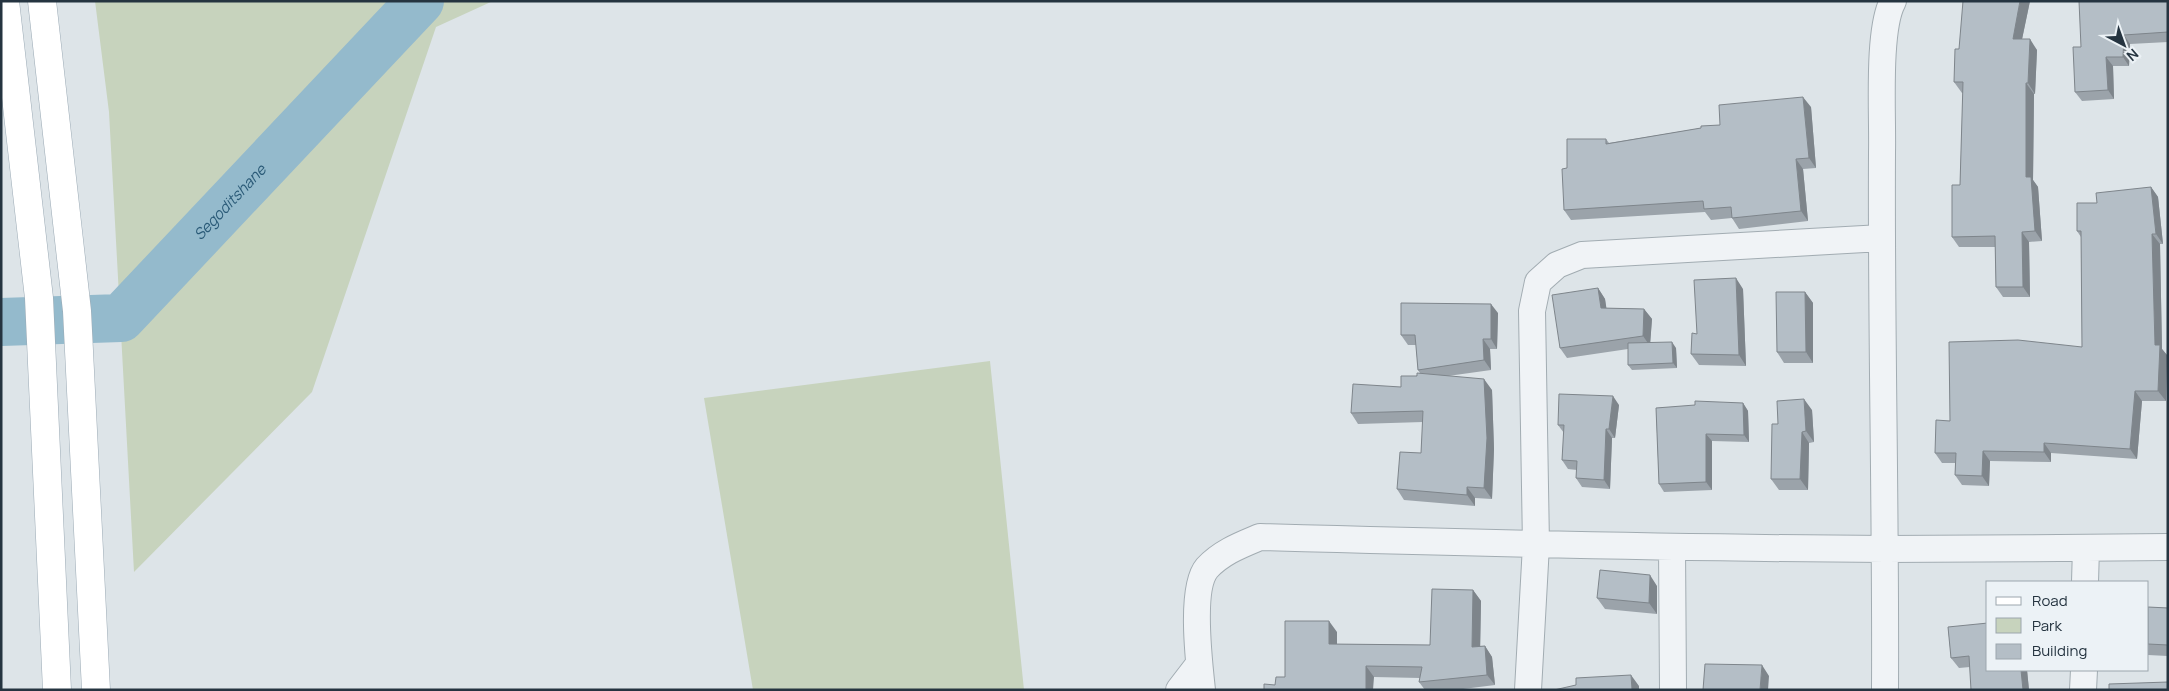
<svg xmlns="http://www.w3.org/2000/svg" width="2169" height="691" viewBox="0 0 2169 691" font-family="Manrope,sans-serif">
  <rect width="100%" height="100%" fill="#dde4e8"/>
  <!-- green -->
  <path fill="#c7d3bd" d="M 95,1 L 493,1 L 436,27 L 312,392 L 134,572 L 109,112 Z
    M 990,361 L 1024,690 L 753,690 L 704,398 Z"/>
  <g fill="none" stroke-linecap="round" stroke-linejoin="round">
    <!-- river -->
    <path stroke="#94bacc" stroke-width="48" id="s1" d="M 1,322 L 121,318 L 420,1"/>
    <defs>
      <path id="street" d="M 1672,547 L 1673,690
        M 2085,582 L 2086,548
        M 1179,690 L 1199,664
        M 1202,690 C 1199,663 1190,588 1207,568 C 1222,552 1241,545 1260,537 C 1469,543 1677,548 1885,549 C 1979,549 2074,548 2168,547
        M 1528,690 L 1536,545 L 1532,311 L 1538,282 L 1557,265 L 1582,255 L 1882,238
        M 1885,690 C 1886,510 1881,331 1882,152 C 1883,116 1877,30 1893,1
        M 2083,690 L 2084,670"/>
      <path id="primary" d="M 5,1 L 39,298 L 57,690
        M 42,1 L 77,311 L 96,690"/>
    </defs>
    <!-- street casing -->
    <use href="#street" stroke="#a2acb2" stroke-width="28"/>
    <!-- primary casing -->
    <use href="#primary" stroke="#9baab5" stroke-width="29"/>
    <!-- street -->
    <use href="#street" stroke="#f0f3f6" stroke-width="26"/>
    <!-- primary -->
    <use href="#primary" stroke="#fff" stroke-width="28"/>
  </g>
  <!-- wall -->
  <path fill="#9ba3aa" d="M 2030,1 L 2022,39 L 2037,50 L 2035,94 L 2034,94 L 2033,180 L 2038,187 L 2042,241 L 2029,242 L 2030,297 L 2003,297 L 1996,287 L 1995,247 L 1959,247 L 1952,237 L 1960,185 L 1963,93 L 1962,93 L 1954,82 L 1959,49 Z
    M 2168,1 L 2168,42 L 2130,44 L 2129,66 L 2113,66 L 2114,99 L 2082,101 L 2075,92 L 2081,47 Z
    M 1811,107 L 1816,168 L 1803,169 L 1808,221 L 1739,229 L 1732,218 L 1711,220 L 1705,212 L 1571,220 L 1564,210 L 1567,168 L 1606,139 L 1609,143 L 1720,125 Z
    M 2151,187 L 2158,197 L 2163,244 L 2160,244 L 2162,349 L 2167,355 L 2166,401 L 2142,401 L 2137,459 L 2051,453 L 2051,462 L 1990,461 L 1989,486 L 1962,485 L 1955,475 L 1955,463 L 1942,463 L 1935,453 L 1950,421 L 2082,347 L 2081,237 L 2077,231 L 2097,203 Z
    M 1598,288 L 1605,299 L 1606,308 L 1644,309 L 1652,319 L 1650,343 L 1676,348 L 1677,368 L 1632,370 L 1628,365 L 1628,349 L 1567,358 L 1560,348 Z
    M 1743,289 L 1746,366 L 1699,365 L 1691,354 L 1697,334 Z
    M 1805,292 L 1813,303 L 1813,363 L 1784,363 L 1777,352 Z
    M 1498,313 L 1497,349 L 1490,349 L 1491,370 L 1448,376 L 1492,390 L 1494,449 L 1492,499 L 1475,498 L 1475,506 L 1404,500 L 1397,489 L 1421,453 L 1423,422 L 1358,424 L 1351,413 L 1401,387 L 1420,373 L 1418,370 L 1416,345 L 1408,345 L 1401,335 Z
    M 1743,403 L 1748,411 L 1749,442 L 1712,441 L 1712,490 L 1664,492 L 1659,484 L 1656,408 Z
    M 1619,405 L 1615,438 L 1612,438 L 1610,489 L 1582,487 L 1576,478 L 1577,470 L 1568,469 L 1562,460 L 1564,433 L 1558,425 Z
    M 1812,410 L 1814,442 L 1809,443 L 1808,490 L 1779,490 L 1771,479 L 1778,424 Z
    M 1657,586 L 1657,614 L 1605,609 L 1597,598 Z
    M 1473,590 L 1481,601 L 1480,646 L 1485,646 L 1492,657 L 1495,685 L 1455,690 L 1425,690 L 1419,682 L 1420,678 L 1374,677 L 1275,685 L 1285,677 L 1337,632 L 1337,644 L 1430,645 Z
    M 2148,607 L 2168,608 L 2168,656 L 2148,655 Z
    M 1948,627 L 1988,670 L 2027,670 L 2029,690 L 1970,667 L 1959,668 L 1951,658 Z"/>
  <!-- shaded-wall -->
  <path fill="#7e858b" d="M 2020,1 L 2030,1 L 2020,49 L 2013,39 Z
    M 2124,35 L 2130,44 L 2129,66 L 2123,57 Z
    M 2030,39 L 2037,50 L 2035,94 L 2028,83 Z
    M 2106,57 L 2113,66 L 2114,99 L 2108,90 Z
    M 2026,83 L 2034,94 L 2033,180 L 2038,187 L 2042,241 L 2035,231 L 2026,177 Z
    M 1803,97 L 1811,107 L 1816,168 L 1809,158 Z
    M 1796,159 L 1803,169 L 1808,221 L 1801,211 Z
    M 2151,187 L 2158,197 L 2163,244 L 2156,234 Z
    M 2022,232 L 2029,242 L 2030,297 L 2023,287 Z
    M 2152,234 L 2160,244 L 2162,349 L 2167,355 L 2166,401 L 2158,391 L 2155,345 Z
    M 1736,278 L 1743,289 L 1746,366 L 1739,355 Z
    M 1598,288 L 1605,299 L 1608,318 L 1601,308 Z
    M 1805,292 L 1813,303 L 1813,363 L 1806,352 Z
    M 1491,304 L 1498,313 L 1497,349 L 1491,339 Z
    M 1644,309 L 1652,319 L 1650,346 L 1643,336 Z
    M 1483,339 L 1490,349 L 1491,370 L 1484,360 Z
    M 1672,342 L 1676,348 L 1677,368 L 1673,363 Z
    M 1484,379 L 1492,390 L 1494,449 L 1492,499 L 1484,488 Z
    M 2135,391 L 2142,401 L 2137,459 L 2130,449 Z
    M 1613,396 L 1619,405 L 1615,438 L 1609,429 Z
    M 1804,399 L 1812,410 L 1814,442 L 1806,431 Z
    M 1743,403 L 1748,411 L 1749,442 L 1744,435 Z
    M 1606,429 L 1612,438 L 1610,489 L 1604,480 Z
    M 1802,432 L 1809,443 L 1808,490 L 1800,479 Z
    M 1706,434 L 1712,441 L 1712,490 L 1706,482 Z
    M 2044,443 L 2051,453 L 2051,462 L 2044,452 Z
    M 1983,451 L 1990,461 L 1989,486 L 1982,476 Z
    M 1467,487 L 1475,498 L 1475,506 L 1467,495 Z
    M 1650,575 L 1657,586 L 1657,614 L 1649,603 Z
    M 1473,590 L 1481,601 L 1480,658 L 1472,647 Z
    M 1329,621 L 1337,632 L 1337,655 L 1329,644 Z
    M 1485,646 L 1492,657 L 1495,685 L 1487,675 Z
    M 1762,665 L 1769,676 L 1768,690 L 1760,690 Z
    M 1366,666 L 1374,677 L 1373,690 L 1366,690 Z
    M 2021,670 L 2027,670 L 2029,690 L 2023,690 Z
    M 1631,675 L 1639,686 L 1639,690 L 1632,690 Z"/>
  <!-- building -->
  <path fill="#b4bec6" stroke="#7e858b" d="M 1963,1 L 2020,1 L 2013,39 L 2030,39 L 2028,83 L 2026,83 L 2026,177 L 2031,177 L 2035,231 L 2022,232 L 2023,287 L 1996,287 L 1995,236 L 1952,237 L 1952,185 L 1960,185 L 1963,82 L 1954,82 L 1955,49 L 1959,49 Z
    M 2079,1 L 2168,1 L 2168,32 L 2124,35 L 2123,57 L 2106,57 L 2108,90 L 2075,92 L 2073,47 L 2081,47 Z
    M 1803,97 L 1809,158 L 1796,159 L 1801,211 L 1732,218 L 1731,207 L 1704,209 L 1703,201 L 1564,210 L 1562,169 L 1567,168 L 1567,139 L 1606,139 L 1606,144 L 1701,128 L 1701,126 L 1720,125 L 1719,105 Z
    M 2151,187 L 2156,234 L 2152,234 L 2155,345 L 2160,345 L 2158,391 L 2135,391 L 2130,449 L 2044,443 L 2044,452 L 1983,451 L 1982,476 L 1955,475 L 1956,453 L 1935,453 L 1936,420 L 1950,421 L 1949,342 L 2018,340 L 2082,347 L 2081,231 L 2077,231 L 2077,203 L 2097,203 L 2096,193 Z
    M 1736,278 L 1739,355 L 1691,354 L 1692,333 L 1697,334 L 1694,280 Z
    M 1598,288 L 1601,308 L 1644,309 L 1643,336 L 1560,348 L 1552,295 Z
    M 1776,292 L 1805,292 L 1806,352 L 1777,352 Z
    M 1401,303 L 1491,304 L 1491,339 L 1483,339 L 1484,360 L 1418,370 L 1415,335 L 1401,335 Z
    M 1672,342 L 1673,363 L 1628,365 L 1628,343 Z
    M 1417,373 L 1484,379 L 1487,438 L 1484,488 L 1467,487 L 1467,495 L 1397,489 L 1400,452 L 1421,453 L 1423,411 L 1351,413 L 1353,384 L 1401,387 L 1401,376 L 1417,376 Z
    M 1559,394 L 1613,396 L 1609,429 L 1606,429 L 1604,480 L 1576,478 L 1577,461 L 1562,460 L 1564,425 L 1558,425 Z
    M 1804,399 L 1806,431 L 1802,432 L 1800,479 L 1771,479 L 1772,424 L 1778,424 L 1777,401 Z
    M 1695,401 L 1743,403 L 1744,435 L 1706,434 L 1706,482 L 1659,484 L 1656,408 L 1695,405 Z
    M 1600,570 L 1650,575 L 1649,603 L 1597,598 Z
    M 1432,589 L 1473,590 L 1472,647 L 1485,646 L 1487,675 L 1419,682 L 1422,667 L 1366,666 L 1366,690 L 1264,690 L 1264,684 L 1275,685 L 1276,677 L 1285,677 L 1285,621 L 1329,621 L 1329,644 L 1430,645 Z
    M 2148,607 L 2168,608 L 2168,645 L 2148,644 Z
    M 1988,623 L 1988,670 L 2021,670 L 2023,690 L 1971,690 L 1969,656 L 1951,658 L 1948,627 Z
    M 1705,664 L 1762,665 L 1760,690 L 1703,690 Z
    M 1631,675 L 1632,690 L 1554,690 L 1576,685 L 1576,678 Z
    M 2168,682 L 2168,690 L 2109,690 L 2109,684 Z"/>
  <g text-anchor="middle" stroke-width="4" stroke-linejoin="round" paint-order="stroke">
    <!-- water labels -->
    <g font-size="15" font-style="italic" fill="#2b5b78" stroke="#ecf2f6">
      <text dy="5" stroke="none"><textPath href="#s1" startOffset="279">Segoditshane</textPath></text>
    </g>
  </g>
  <!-- border -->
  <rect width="2169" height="691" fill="none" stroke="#253440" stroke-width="5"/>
  <!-- legend -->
  <rect x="1986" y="581" width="162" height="90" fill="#ecf2f6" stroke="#9ca6ad"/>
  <rect x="1996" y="597" width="25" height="8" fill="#ffffff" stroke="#9ca6ad"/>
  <text x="2032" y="606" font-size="15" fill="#253440">Road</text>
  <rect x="1996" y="618" width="25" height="15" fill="#c7d3bd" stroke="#9ca6ad"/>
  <text x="2032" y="631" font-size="15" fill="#253440">Park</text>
  <rect x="1996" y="644" width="25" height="15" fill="#b4bec6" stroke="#9ca6ad"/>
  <text x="2032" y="656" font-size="15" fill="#253440">Building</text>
  <!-- north arrow -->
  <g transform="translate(2124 45) rotate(139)" stroke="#ecf2f6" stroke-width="4" paint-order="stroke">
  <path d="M0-4L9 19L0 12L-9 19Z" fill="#253440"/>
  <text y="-8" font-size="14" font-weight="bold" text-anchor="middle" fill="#253440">N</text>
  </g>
</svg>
